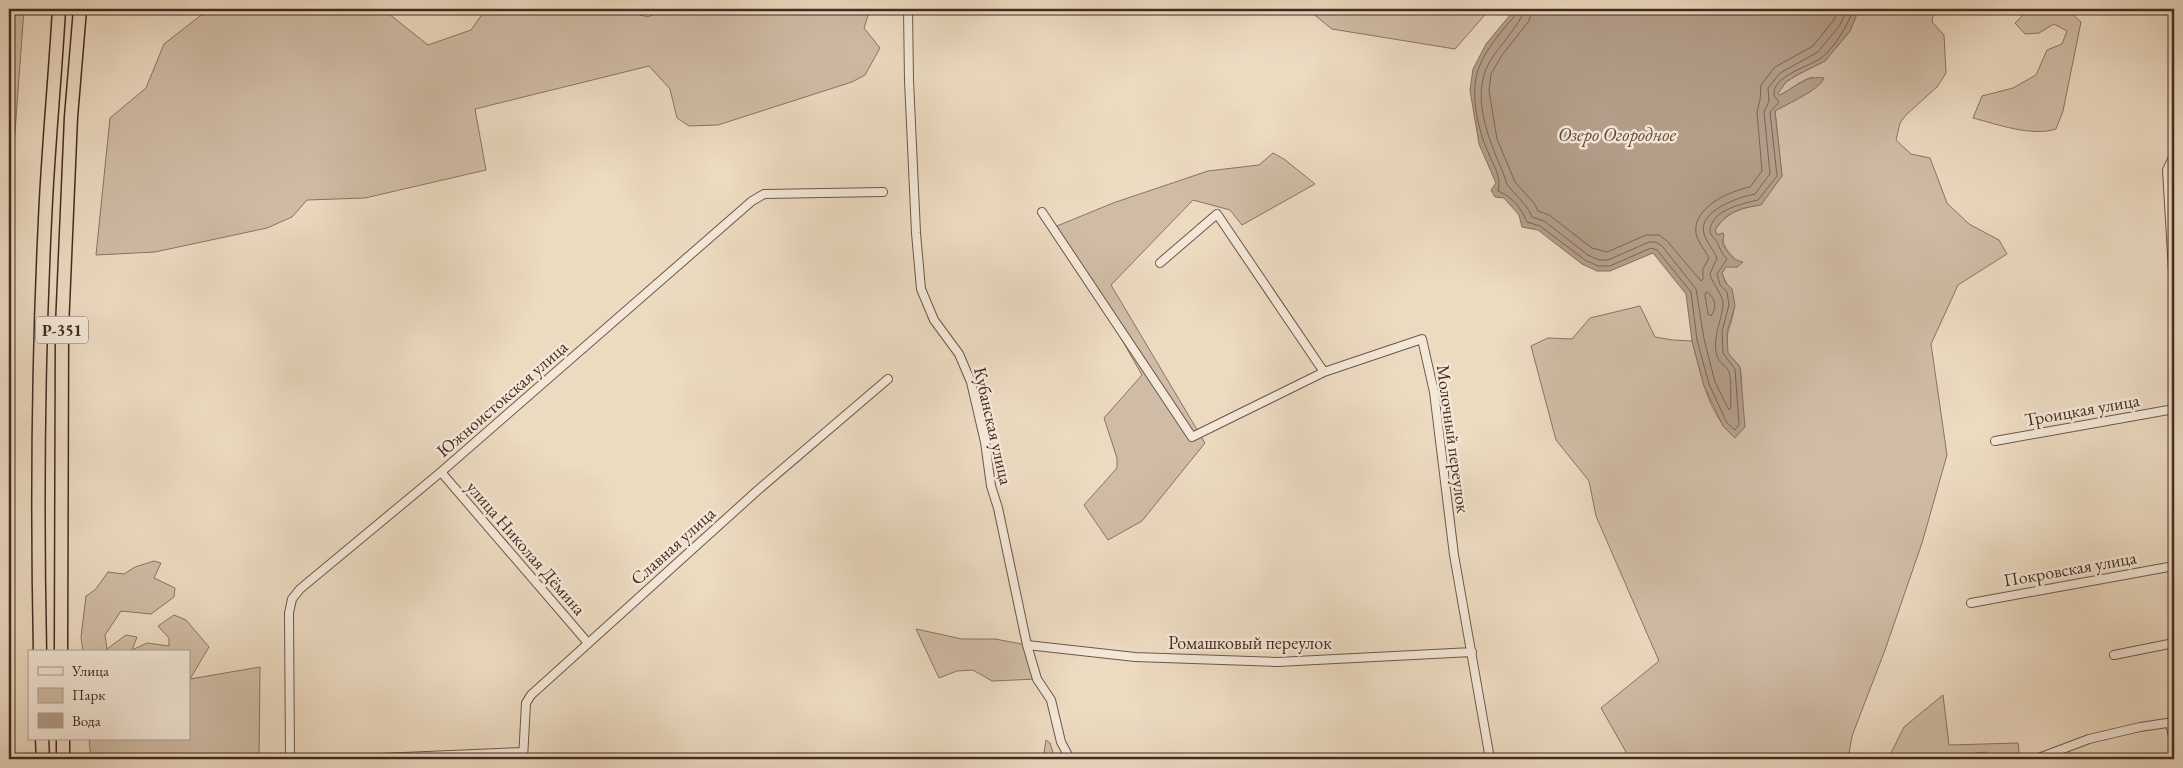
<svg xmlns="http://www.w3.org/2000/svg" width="2183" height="768" viewBox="0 0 2183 768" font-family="'EB Garamond',serif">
  <rect width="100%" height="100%" fill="#ecdac1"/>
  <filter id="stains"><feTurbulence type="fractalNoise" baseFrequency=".004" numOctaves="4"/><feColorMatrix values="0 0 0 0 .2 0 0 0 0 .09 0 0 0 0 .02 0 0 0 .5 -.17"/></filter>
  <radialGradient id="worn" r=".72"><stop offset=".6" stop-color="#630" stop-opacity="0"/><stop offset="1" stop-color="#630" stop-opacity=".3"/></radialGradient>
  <!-- green -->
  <path fill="#d0bca6" stroke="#8a7363" d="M 9,9 L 24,9 L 9,215 Z
    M 209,9 L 371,9 L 389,14 L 428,45 L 471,30 L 486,9 L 618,9 L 648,17 L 664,9 L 870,9 L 864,28 L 880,48 L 865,75 L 852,82 L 718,125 L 689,126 L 677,118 L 670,89 L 649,66 L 475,109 L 486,170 L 365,198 L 307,200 L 292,217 L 267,228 L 155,252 L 96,255 L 110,118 L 146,88 L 164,44 Z
    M 1307,9 L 1490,9 L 1455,49 L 1332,29 Z
    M 1859,9 L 1934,9 L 1932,22 L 1944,35 L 1946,73 L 1937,87 L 1906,115 L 1900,123 L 1896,140 L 1911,154 L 1930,158 L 1947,203 L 1969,224 L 1999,240 L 2007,254 L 1958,285 L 1931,344 L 1947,455 L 1922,543 L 1885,650 L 1852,736 L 1848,759 L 1784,759 L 1783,754 L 1737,759 L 1630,759 L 1601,708 L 1659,661 L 1596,516 L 1589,481 L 1556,440 L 1531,346 L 1548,338 L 1572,339 L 1590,318 L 1640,306 L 1655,337 L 1673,340 L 1692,341 C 1701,373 1708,416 1735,437 C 1738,416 1745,389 1740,368 C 1738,362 1731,359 1728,353 C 1722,337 1735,320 1734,304 C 1734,289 1726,286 1722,273 L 1726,266 L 1737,267 C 1735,252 1721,252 1723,233 L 1717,235 L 1715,230 C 1726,213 1740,208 1760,205 L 1782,176 L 1775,111 L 1811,91 L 1813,77 C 1801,80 1792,89 1780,95 L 1778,93 L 1786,82 L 1797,75 L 1825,61 L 1850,31 Z
    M 2029,9 L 2073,9 L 2073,15 L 2081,22 L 2063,111 L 2056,129 C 2032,137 1996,124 1973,118 L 1982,96 L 2013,88 L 2036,75 L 2047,50 L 2062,44 L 2067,31 L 2054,24 L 2039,33 L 2025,34 L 2015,23 Z
    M 1273,153 L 1284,159 L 1315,184 L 1242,225 L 1230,210 L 1193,200 L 1111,285 L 1205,443 L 1142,521 L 1108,540 L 1084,505 L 1117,468 L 1117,458 L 1104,418 L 1142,375 L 1057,226 L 1113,203 L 1208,171 L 1259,165 Z
    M 154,561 L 161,563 L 154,578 L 175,588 L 174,597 L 151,614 L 121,611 L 105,635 L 107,649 L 126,635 L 137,637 L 132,650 L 147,643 L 169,646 L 169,638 L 158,626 L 174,615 L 186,620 L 209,647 L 190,679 L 260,667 L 259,759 L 91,759 L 89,739 L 189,739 L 189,652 L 83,652 L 81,637 L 86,596 L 95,590 L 108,572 L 124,574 L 135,567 Z
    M 916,629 L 962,639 L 995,639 L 1027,645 L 1037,679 L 992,681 L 973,670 L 957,671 L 939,678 Z
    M 1943,695 L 1949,745 L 2018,743 L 2020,759 L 1993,759 L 1986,752 L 1943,757 L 1938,759 L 1888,759 L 1904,727 Z
    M 1046,740 L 1050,743 L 1055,759 L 1043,759 Z"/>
  <!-- water -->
  <path fill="#b39e8a" stroke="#877060" d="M 1515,9 L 1859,9 L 1850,31 L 1825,61 L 1797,75 L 1786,82 L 1778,93 L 1780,95 C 1796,87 1805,75 1824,78 C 1820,90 1787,104 1775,111 L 1782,176 L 1761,205 C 1740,208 1726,212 1715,230 L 1717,235 L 1723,233 L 1724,236 L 1722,243 C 1727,252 1732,260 1743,262 L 1737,267 L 1726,267 L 1722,273 L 1725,282 L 1732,289 L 1735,306 L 1727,332 L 1728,353 L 1740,367 L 1745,427 L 1735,438 L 1723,426 L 1704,386 L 1692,341 L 1686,294 L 1653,253 L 1610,271 L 1597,271 L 1582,264 L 1538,230 L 1522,227 L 1519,215 L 1504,198 L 1495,197 L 1491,190 L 1496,183 L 1479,144 L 1470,90 L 1473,69 L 1486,44 Z"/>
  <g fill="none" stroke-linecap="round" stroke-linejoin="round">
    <!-- shore -->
    <path stroke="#7c6455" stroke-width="1" d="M 1518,9 L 1517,13 C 1503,30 1485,49 1478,70 C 1470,94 1478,130 1488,152 C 1493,165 1502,177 1498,191 C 1514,198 1520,207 1527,222 L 1540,226 L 1585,260 L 1598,266 L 1610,266 L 1651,248 L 1657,250 L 1691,292 L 1697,340 L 1709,384 L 1727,423 L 1735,430 L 1739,424 L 1735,369 L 1723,353 L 1722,331 L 1729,305 L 1727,292 L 1720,285 L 1717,274 L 1727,259 C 1722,254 1720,249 1717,242 C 1715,238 1709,235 1710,229 C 1714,209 1742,204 1758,200 L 1777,176 L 1770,112 L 1779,102 L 1774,96 C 1771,76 1809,67 1821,58 C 1835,48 1847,25 1854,9
      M 1524,9 C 1524,20 1496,50 1489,63 C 1471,96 1488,138 1502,170 C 1504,174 1506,184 1509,187 C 1517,197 1527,204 1532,217 L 1544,221 L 1588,255 L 1599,260 L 1608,260 L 1649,242 L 1656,242 L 1662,246 L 1696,289 L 1704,339 L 1715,382 L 1729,410 L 1731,407 C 1730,397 1732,382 1729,372 C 1727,366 1719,363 1717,356 C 1712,338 1721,323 1723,306 C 1724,295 1713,286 1710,274 L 1717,258 C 1714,251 1706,241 1704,234 C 1697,211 1739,197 1755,194 L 1770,174 L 1764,112 L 1769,101 L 1768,88 L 1780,73 L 1818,52 L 1840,25 L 1847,9
      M 1532,9 L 1529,21 L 1502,55 L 1491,74 L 1489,91 L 1497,139 L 1515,182 L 1534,203 L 1538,211 L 1549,215 L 1592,248 L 1607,252 L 1646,235 L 1659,235 L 1667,241 L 1701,281 L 1703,279 L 1703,269 L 1709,258 C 1705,250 1698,242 1696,234 C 1692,207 1730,191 1750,187 L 1762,171 L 1757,112 L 1760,100 L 1761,85 L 1775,67 L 1813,46 L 1833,21 L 1839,9
      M 1707,292 C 1716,298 1717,308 1711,316 L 1708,314 L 1705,295 Z"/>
    <defs>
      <path id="minor" d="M 908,9 L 909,80 L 916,233 L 921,289 L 934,320 L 959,354 L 971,382 L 985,442 L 991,486 L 998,508 L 1027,645 L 1037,679 L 1051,700 L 1061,742 L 1070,759
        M 2174,155 L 2167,170 L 2174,288
        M 1042,212 L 1192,437 L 1324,372
        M 1160,263 L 1217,214 L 1324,372 L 1422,339 L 1434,392 L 1454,555 L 1490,759
        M 1995,441 L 2174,409
        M 441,472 L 588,643
        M 1971,603 L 2174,566
        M 1027,645 L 1135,657 L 1277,662 L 1472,652
        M 2114,655 L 2174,643
        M 2170,723 L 2174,741
        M 290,759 L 289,613 L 292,599 L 300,589 L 441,472 L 752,201 L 764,194 L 883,192
        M 355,759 L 523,752
        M 523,759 L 526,703 L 531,695 L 758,490 L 888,379
        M 2036,759 L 2089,739 L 2140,727 L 2174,722"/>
      <path id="trunk" d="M 40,652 C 37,508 38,364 45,220 C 48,150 55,79 59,9
        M 61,652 L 62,328 L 71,117 L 80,9
        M 42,739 L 43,759
        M 63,739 L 63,759"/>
    </defs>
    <!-- minor casing -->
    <use href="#minor" stroke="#6f5648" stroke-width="10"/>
    <!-- trunk casing -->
    <use href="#trunk" stroke="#452a20" stroke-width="15"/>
    <!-- minor -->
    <use href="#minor" stroke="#f3e7d7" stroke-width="8"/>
    <!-- trunk -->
    <use href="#trunk" stroke="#ecdac1" stroke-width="12"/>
  </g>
  <g text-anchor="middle" stroke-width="5" stroke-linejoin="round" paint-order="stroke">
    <!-- shield labels -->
    <rect fill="#f3e7d7" stroke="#796357" stroke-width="1" x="36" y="316.5" width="52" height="27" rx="4"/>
    <g font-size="16" font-weight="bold" fill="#452a20">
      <text x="62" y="336">Р-351</text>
    </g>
    <!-- street labels -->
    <g font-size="18" fill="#452a20" stroke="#f3e7d7">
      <text transform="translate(502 399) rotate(-41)" y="6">Южноистокская улица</text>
      <text transform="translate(2082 410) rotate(-10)" y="6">Троицкая улица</text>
      <text transform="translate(993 426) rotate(77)" y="6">Кубанская улица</text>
      <text transform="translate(1453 439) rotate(82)" y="6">Молочный переулок</text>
      <text transform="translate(673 546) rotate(-42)" y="6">Славная улица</text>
      <text transform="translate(526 548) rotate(49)" y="6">улица Николая Дёмина</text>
      <text transform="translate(2070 569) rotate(-10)" y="6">Покровская улица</text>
      <text x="1250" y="649">Ромашковый переулок</text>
    </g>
    <!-- water labels -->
    <g font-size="19" font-style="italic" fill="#60473a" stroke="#f3e7d7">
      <text x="1617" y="141">Озеро Огородное</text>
    </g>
  </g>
  <!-- margin -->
  <rect width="2183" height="768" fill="none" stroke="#ecdac1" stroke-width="30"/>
  <rect x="10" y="10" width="2163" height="748" fill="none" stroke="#452a20" stroke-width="2.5"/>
  <rect x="15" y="15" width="2153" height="738" fill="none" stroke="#452a20"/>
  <!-- legend -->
  <rect x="28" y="650" width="162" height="90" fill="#f3e7d7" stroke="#ad9b8e"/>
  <rect x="38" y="667" width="25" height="8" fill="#f3e7d7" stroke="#ad9b8e"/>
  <text x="72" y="676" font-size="15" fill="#452a20">Улица</text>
  <rect x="38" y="688" width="25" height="15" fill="#d0bca6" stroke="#ad9b8e"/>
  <text x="72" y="700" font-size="15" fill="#452a20">Парк</text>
  <rect x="38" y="713" width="25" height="15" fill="#b39e8a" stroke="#ad9b8e"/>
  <text x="72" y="726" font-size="15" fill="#452a20">Вода</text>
  <rect width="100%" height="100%" filter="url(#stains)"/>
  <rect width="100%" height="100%" fill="url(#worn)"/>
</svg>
